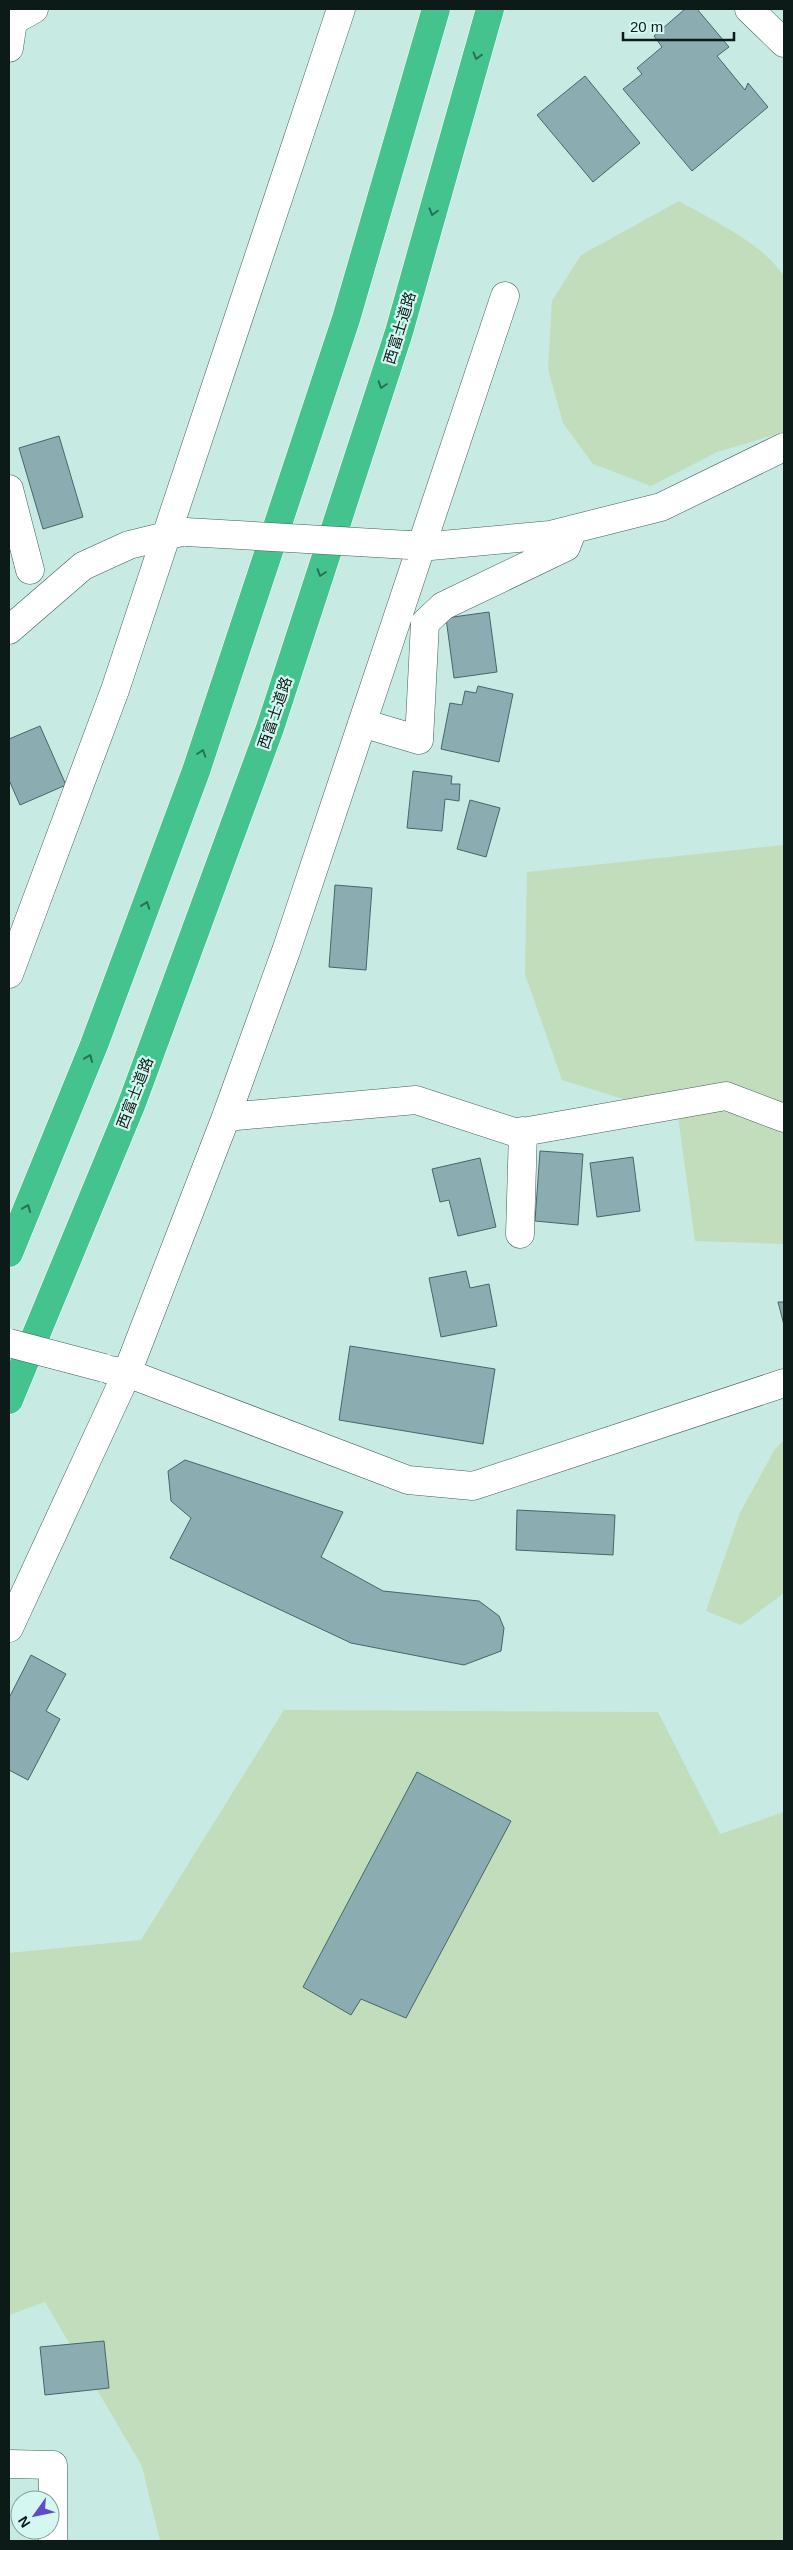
<svg xmlns="http://www.w3.org/2000/svg" width="793" height="2550" viewBox="0 0 793 2550" font-family="Arial,'Noto Sans JP',sans-serif">
  <rect width="100%" height="100%" fill="#c7eae3"/>
  <!-- green -->
  <path fill="#c1ddbc" d="M 679,201 C 710,219 766,245 784,277 L 784,432 L 717,452 L 651,486 L 593,464 L 563,423 L 548,369 L 552,301 L 581,255 Z
    M 784,845 L 784,1244 L 695,1241 L 678,1116 L 562,1080 L 525,974 L 527,872 Z
    M 784,1440 L 784,1593 L 741,1625 L 706,1611 L 740,1513 L 775,1449 Z
    M 284,1710 L 658,1712 L 720,1834 L 784,1812 L 784,2541 L 160,2541 L 142,2466 L 45,2302 L 9,2315 L 9,1953 L 141,1940 Z"/>
  <!-- building -->
  <path fill="#8badb1" stroke="#46676a" d="M 685,9 L 697,9 L 729,47 L 717,56 L 745,90 L 748,83 L 768,107 L 692,171 L 623,89 L 642,74 L 637,68 L 662,47 L 654,36 Z
    M 585,76 L 640,143 L 593,182 L 537,115 Z
    M 59,436 L 83,517 L 43,529 L 19,448 Z
    M 489,612 L 497,672 L 454,678 L 446,618 Z
    M 478,686 L 513,694 L 499,762 L 441,749 L 450,703 L 462,705 L 465,691 L 476,693 Z
    M 40,726 L 66,785 L 20,805 L 9,780 L 9,739 Z
    M 413,771 L 452,776 L 451,784 L 460,784 L 459,801 L 445,799 L 442,831 L 407,828 Z
    M 470,800 L 500,808 L 486,857 L 457,849 Z
    M 335,885 L 372,888 L 366,970 L 329,967 Z
    M 540,1151 L 583,1154 L 578,1225 L 535,1221 Z
    M 633,1157 L 640,1211 L 597,1217 L 590,1163 Z
    M 480,1158 L 496,1227 L 458,1236 L 449,1200 L 440,1202 L 432,1169 Z
    M 466,1271 L 470,1288 L 489,1284 L 497,1326 L 441,1337 L 429,1278 Z
    M 778,1302 L 784,1302 L 784,1325 Z
    M 350,1346 L 495,1369 L 483,1444 L 339,1420 Z
    M 185,1460 L 343,1512 L 321,1557 L 383,1591 L 479,1601 L 499,1616 L 504,1628 L 501,1651 L 464,1665 L 351,1643 L 170,1558 L 191,1518 L 171,1501 L 168,1471 Z
    M 517,1510 L 615,1515 L 613,1555 L 516,1550 Z
    M 31,1655 L 66,1674 L 46,1711 L 60,1719 L 28,1780 L 9,1770 L 9,1698 Z
    M 417,1772 L 511,1821 L 406,2018 L 361,1999 L 351,2015 L 303,1987 Z
    M 104,2341 L 109,2388 L 45,2395 L 40,2347 Z"/>
  <g fill="none" stroke-linecap="round" stroke-linejoin="round">
    <defs>
      <path id="minor" d="M 749,9 L 784,43
        M 9,48 L 13,21 L 34,9
        M 9,489 L 30,570
        M 409,545 L 420,547 L 550,535 L 661,507 L 784,447
        M 9,630 L 83,566 L 129,545 L 182,532
        M 362,723 L 419,740 L 425,623 L 443,606 L 566,547 L 573,529
        M 9,974 L 115,690 L 341,9
        M 226,1117 L 416,1100 L 517,1133 L 726,1096 L 784,1118
        M 520,1234 L 523,1131
        M 110,1370 L 127,1373 L 408,1480 L 473,1486 L 784,1383
        M 9,1628 L 127,1373 L 226,1117 L 286,951 L 505,296
        M 9,2464 L 53,2465 L 53,2541"/>
      <path id="highway" d="M 9,1253 L 94,1045 L 196,771 L 346,319 L 436,9
        M 9,1400 L 132,1103 L 270,728 L 399,332 L 490,9"/>
    </defs>
    <!-- minor casing -->
    <use href="#minor" stroke="#405f5a" stroke-width="29"/>
    <!-- highway casing -->
    <use href="#highway" stroke="#fff" stroke-width="29"/>
    <!-- minor -->
    <use href="#minor" stroke="#fff" stroke-width="28"/>
    <!-- highway -->
    <use href="#highway" stroke="#44c38f" stroke-width="28"/>
    <defs>
      <path id="minor-bridge" d="M 186,532 L 409,545
        M 9,1343 L 104,1368"/>
    </defs>
    <!-- minor-bridge casing -->
    <use href="#minor-bridge" stroke="#405f5a" stroke-width="29" stroke-linecap="butt"/>
    <!-- minor-bridge -->
    <use href="#minor-bridge" stroke="#fff" stroke-width="28"/>
  </g>
  <!-- one-way arrows -->
  <defs><path id="oneway-chevron" d="M-2-3.5L2.5 0L-2 3.5" fill="none" stroke-width="1.6" stroke-linecap="round" stroke-linejoin="round" transform="scale(1.25)"/></defs>
  <g stroke="#286f54">
    <use href="#oneway-chevron" transform="translate(477 56) rotate(106)"/>
    <use href="#oneway-chevron" transform="translate(433 212) rotate(106)"/>
    <use href="#oneway-chevron" transform="translate(382 385) rotate(108)"/>
    <use href="#oneway-chevron" transform="translate(321 573) rotate(108)"/>
    <use href="#oneway-chevron" transform="translate(202 753) rotate(-72)"/>
    <use href="#oneway-chevron" transform="translate(146 905) rotate(-70)"/>
    <use href="#oneway-chevron" transform="translate(89 1058) rotate(-68)"/>
    <use href="#oneway-chevron" transform="translate(27 1208) rotate(-68)"/>
  </g>
  <g text-anchor="middle" stroke-width="4.5" stroke-linejoin="round" paint-order="stroke">
    <!-- street labels -->
    <g font-size="15" fill="#0d1b18" stroke="#d4f7f1">
      <text transform="translate(400 328) rotate(-73)" y="5">西富士道路</text>
      <text transform="translate(275 713) rotate(-71)" y="5">西富士道路</text>
      <text transform="translate(135 1093) rotate(-69)" y="5">西富士道路</text>
    </g>
  </g>
  <!-- border -->
  <rect width="793" height="2550" fill="none" stroke="#0d1b18" stroke-width="20"/>
  <!-- north arrow -->
  <g transform="translate(35 2515) rotate(237)"><circle r="24" fill="#d4f7f1" stroke="#849f9a"/>
  <path d="M0-4L9 19L0 12L-9 19Z" fill="#624cc5"/>
  <text y="-8" font-size="14" font-weight="bold" text-anchor="middle" fill="#0d1b18">N</text>
  </g>
  <!-- scale -->
  <path d="M623 32v8h111v-8" fill="none" stroke="#0d1b18" stroke-width="2.5"/>
  <text x="630" y="32" font-size="15" fill="#0d1b18" stroke="#d4f7f1" stroke-width="4" paint-order="stroke">20 m</text>
</svg>
